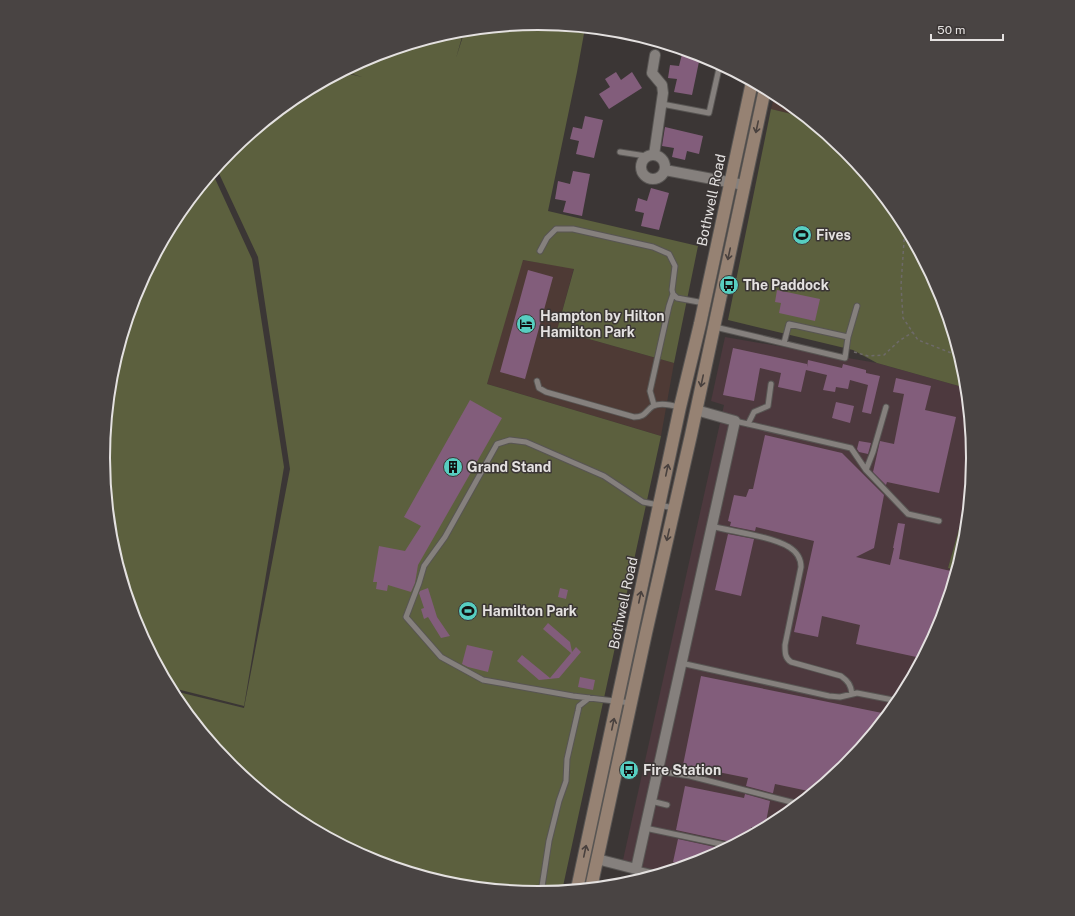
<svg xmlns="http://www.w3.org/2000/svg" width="1075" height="916" viewBox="0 0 1075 916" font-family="'Public Sans',sans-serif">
  <rect width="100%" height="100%" fill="#3b3635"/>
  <!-- commercial -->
  <path fill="#4e3a35" d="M 775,94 L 779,96 L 804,117 L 771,109 Z
    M 522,260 L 574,268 L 557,330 L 674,363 L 661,436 L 487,384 Z"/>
  <!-- industrial -->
  <path fill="#4d393e" d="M 725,337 L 877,363 L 966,388 L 972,458 L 969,493 L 948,568 L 956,570 L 939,625 L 899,700 L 845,766 L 779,820 L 704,860 L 652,876 L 621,869 L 724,405 L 711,401 Z"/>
  <!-- green -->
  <path fill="#5c603e" d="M 538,23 L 585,28 L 577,72 L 548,211 L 698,246 L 674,363 L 557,330 L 574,269 L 523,260 L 487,384 L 661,436 L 562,891 L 537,893 L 452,885 L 371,860 L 296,820 L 230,765 L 176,699 L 170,690 L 244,708 L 290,469 L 258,257 L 216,167 L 230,150 L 296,96 L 341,72 L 362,77 L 343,71 L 371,56 L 453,31 L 464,30 L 456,58 L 465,30 Z
    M 771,109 L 804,117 L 845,151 L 899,217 L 939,292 L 964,373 L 966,388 L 877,363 L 853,350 L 728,320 Z
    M 212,172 L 252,259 L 284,467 L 244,706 L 169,687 L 136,624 L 111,543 L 103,458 L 111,373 L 136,291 L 176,216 Z
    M 969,493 L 964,543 L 956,570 L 948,568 Z"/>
  <!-- building -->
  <path fill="#825d7b" d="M 682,54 L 700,57 L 692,95 L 674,92 L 677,79 L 668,78 L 670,65 L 679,66 Z
    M 616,72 L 621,80 L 632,72 L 642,88 L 609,109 L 599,94 L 610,87 L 605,79 Z
    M 585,116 L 603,120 L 594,158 L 576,154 L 579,141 L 570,139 L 573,127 L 582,129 Z
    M 665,127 L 703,136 L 699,154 L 687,151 L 685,160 L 672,157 L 674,148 L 662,146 Z
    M 573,171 L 590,174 L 582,216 L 563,212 L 566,201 L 555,199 L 558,181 L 570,184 Z
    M 651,188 L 669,193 L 659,230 L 641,226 L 644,213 L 635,211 L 638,198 L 647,201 Z
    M 528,270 L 553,277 L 525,379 L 500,372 Z
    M 777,290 L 820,299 L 815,321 L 779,313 L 781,303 L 775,302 Z
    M 733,348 L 807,364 L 807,367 L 808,360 L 842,368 L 843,364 L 866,370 L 866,373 L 880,376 L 871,414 L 862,412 L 868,385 L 850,380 L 848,389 L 836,387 L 835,392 L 823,390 L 827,375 L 806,370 L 801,392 L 778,387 L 781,373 L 760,368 L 754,401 L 723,395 Z
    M 896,378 L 931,386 L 925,410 L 956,417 L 939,493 L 887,482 L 886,485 L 873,472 L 880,441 L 894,444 L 904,394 L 893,392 Z
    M 470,400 L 502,418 L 418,565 L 415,583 L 411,592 L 388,585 L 387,591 L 376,589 L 377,582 L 373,582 L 379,546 L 405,551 L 421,526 L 404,517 Z
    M 836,402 L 854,406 L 850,423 L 832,418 Z
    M 765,435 L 842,453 L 884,495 L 874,548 L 856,557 L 890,565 L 894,548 L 893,548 L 898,523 L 905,524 L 899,559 L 955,572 L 939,625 L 921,658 L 856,644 L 860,625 L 822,616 L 818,637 L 794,632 L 814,541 L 756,527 L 755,531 L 730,526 L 731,522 L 728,521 L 734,495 L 746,497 L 749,489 L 753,489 Z
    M 859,441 L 871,443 L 868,454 L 859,452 L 857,449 Z
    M 728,534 L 754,539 L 741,596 L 715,590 Z
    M 428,588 L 437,617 L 450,636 L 441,638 L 428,617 L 424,619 L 421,609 L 424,608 L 419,593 L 420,591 Z
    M 560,588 L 568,590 L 566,599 L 558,597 Z
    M 548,623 L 570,642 L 572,652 L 576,647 L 581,652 L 559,678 L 539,680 L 517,661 L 522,655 L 550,678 L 571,653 L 543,629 Z
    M 467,645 L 493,651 L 488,672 L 468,667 L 462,664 Z
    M 701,676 L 887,714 L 845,766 L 813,792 L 775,784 L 773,793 L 772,793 L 746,786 L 748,778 L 683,765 Z
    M 580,677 L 595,680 L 593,690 L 578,687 Z
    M 685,786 L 744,798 L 745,794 L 770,801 L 765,827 L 761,829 L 751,827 L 749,836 L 733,844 L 731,842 L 676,830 Z
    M 678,839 L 724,849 L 704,860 L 686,865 L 673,862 Z"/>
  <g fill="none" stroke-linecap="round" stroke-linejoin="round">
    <defs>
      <path id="service" d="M 662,104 L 709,113 L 720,64
        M 620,152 L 646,156
        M 540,251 L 547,238 L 556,229 L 573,229 L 653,247 L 669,254 L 675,266 L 672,290 L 673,294 L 677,298 L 704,303
        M 715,327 L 845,358 L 848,337
        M 784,343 L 789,324 L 848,337 L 857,306
        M 537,381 L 539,388 L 546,392 L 634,417 C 646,417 645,411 653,406 C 661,402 672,405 679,407
        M 654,405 L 650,391 L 669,306 L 673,294
        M 735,421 L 851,448 L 866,470 L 908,514 L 939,521
        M 748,424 L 754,412 L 768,406 L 771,384
        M 866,470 L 873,452 L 886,407
        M 711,526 C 734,532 770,536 789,547 C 797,552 801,558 801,567 L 785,645 C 785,653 785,658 791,662 L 841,676 C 848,681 851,685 852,694
        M 681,663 L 829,696 L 840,697 L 857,693 L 898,701
        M 631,703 L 573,696 L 483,680 L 441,657 L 406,617 L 419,583 L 424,566 L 445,537 L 497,444 L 510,440 L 526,442 L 604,476 L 643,502 L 674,508
        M 657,771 L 690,776 L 799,804
        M 651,801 L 667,805
        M 645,828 L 730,846
        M 636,869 L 658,874
        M 541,893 L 549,841 L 559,801 L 566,781 L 567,759 L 578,711 L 579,706 L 589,698"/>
      <path id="minor" d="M641 167a12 12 0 1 1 24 0a12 12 0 1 1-24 0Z
        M 654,155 L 663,93 L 662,85 L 652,73 L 655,55
        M 665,170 L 744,185
        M 597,859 L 636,869 L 735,421 L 696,410"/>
      <path id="secondary" d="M 591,888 L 646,633 L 691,435 L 765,89
        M 577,889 L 680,407 L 700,324 L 752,82"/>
    </defs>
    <!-- service casing -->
    <use href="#service" stroke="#585553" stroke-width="7"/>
    <!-- minor casing -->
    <use href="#minor" stroke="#585553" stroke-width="12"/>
    <!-- secondary casing -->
    <use href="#secondary" stroke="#585553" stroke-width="14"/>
    <!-- path -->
    <path stroke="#6e6a69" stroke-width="1.5" stroke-dasharray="3 3" stroke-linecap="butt" d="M 905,227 L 901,285 L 903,318 L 918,340 L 959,356
      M 854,352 L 868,356 L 884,355 L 899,341 L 913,332"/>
    <!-- service -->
    <use href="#service" stroke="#85807d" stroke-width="5"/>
    <!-- minor -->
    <use href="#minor" stroke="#85807d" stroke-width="10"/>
    <!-- secondary -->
    <use href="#secondary" stroke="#968273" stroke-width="12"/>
  </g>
  <!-- one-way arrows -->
  <defs><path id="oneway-shaft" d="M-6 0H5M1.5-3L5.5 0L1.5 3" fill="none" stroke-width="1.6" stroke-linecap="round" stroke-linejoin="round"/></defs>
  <g stroke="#49413e">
    <use href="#oneway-shaft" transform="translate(757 127) rotate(102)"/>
    <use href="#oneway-shaft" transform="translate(729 254) rotate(102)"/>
    <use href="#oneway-shaft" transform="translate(702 381) rotate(102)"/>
    <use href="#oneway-shaft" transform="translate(667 470) rotate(-78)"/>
    <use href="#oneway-shaft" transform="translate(668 535) rotate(103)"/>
    <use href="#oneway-shaft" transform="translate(640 597) rotate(-78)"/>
    <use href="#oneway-shaft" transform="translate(613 724) rotate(-78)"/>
    <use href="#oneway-shaft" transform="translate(585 851) rotate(-78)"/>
  </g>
  <!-- icons -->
  <defs>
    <symbol id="stadium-disc" viewBox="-11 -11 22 22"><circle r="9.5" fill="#57cec1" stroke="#3b3635"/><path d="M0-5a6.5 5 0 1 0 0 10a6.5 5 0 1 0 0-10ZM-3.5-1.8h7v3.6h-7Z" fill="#111"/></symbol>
    <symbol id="bus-disc" viewBox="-11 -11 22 22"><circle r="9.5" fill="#57cec1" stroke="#3b3635"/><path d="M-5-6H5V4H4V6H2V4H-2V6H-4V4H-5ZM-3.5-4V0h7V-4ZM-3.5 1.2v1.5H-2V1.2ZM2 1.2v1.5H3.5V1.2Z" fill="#111"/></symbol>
    <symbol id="hotel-disc" viewBox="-11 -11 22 22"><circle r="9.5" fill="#57cec1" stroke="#3b3635"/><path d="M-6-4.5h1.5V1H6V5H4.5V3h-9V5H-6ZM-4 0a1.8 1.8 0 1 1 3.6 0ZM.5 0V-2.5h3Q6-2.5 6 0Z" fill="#111"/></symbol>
    <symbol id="building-disc" viewBox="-11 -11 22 22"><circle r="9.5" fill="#57cec1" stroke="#3b3635"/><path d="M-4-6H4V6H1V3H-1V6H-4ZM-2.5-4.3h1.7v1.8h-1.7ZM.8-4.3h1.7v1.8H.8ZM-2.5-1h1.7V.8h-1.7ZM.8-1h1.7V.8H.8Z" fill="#111"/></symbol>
  </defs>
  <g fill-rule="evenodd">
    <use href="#stadium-disc" x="791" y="224" width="22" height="22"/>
    <use href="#bus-disc" x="718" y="274" width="22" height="22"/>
    <use href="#hotel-disc" x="515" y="313" width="22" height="22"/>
    <use href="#building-disc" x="442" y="456" width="22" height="22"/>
    <use href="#stadium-disc" x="457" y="600" width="22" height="22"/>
    <use href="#bus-disc" x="618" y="759" width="22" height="22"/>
  </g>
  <g text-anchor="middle" stroke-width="3" stroke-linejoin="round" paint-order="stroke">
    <!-- street labels -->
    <g font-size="14" fill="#e4e1e0" stroke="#3b3635">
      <text transform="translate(711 200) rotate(-78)" y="5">Bothwell Road</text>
      <text transform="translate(623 603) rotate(-78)" y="5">Bothwell Road</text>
    </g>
    <!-- poi labels -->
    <g font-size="14" font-weight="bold" fill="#e4e1e0" stroke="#3b3635" text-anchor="start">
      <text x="816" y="240">Fives</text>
      <text x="743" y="290">The Paddock</text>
      <text x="540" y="321">Hampton by Hilton<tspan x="540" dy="16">Hamilton Park</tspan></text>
      <text x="467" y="472">Grand Stand</text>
      <text x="482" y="616">Hamilton Park</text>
      <text x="643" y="775">Fire Station</text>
    </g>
  </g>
  <!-- crop -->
  <path d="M0 0H1075V916H0ZM110 458a428 428 0 1 1 856 0a428 428 0 1 1-856 0Z" fill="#494443" fill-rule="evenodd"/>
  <path fill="none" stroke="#e4e1e0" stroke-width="2" d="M110 458a428 428 0 1 1 856 0a428 428 0 1 1-856 0Z"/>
  <!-- scale -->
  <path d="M931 34v6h72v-6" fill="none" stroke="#e4e1e0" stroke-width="2"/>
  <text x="937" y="34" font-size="12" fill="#e4e1e0" stroke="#3b3635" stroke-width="3" paint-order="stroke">50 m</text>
</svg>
